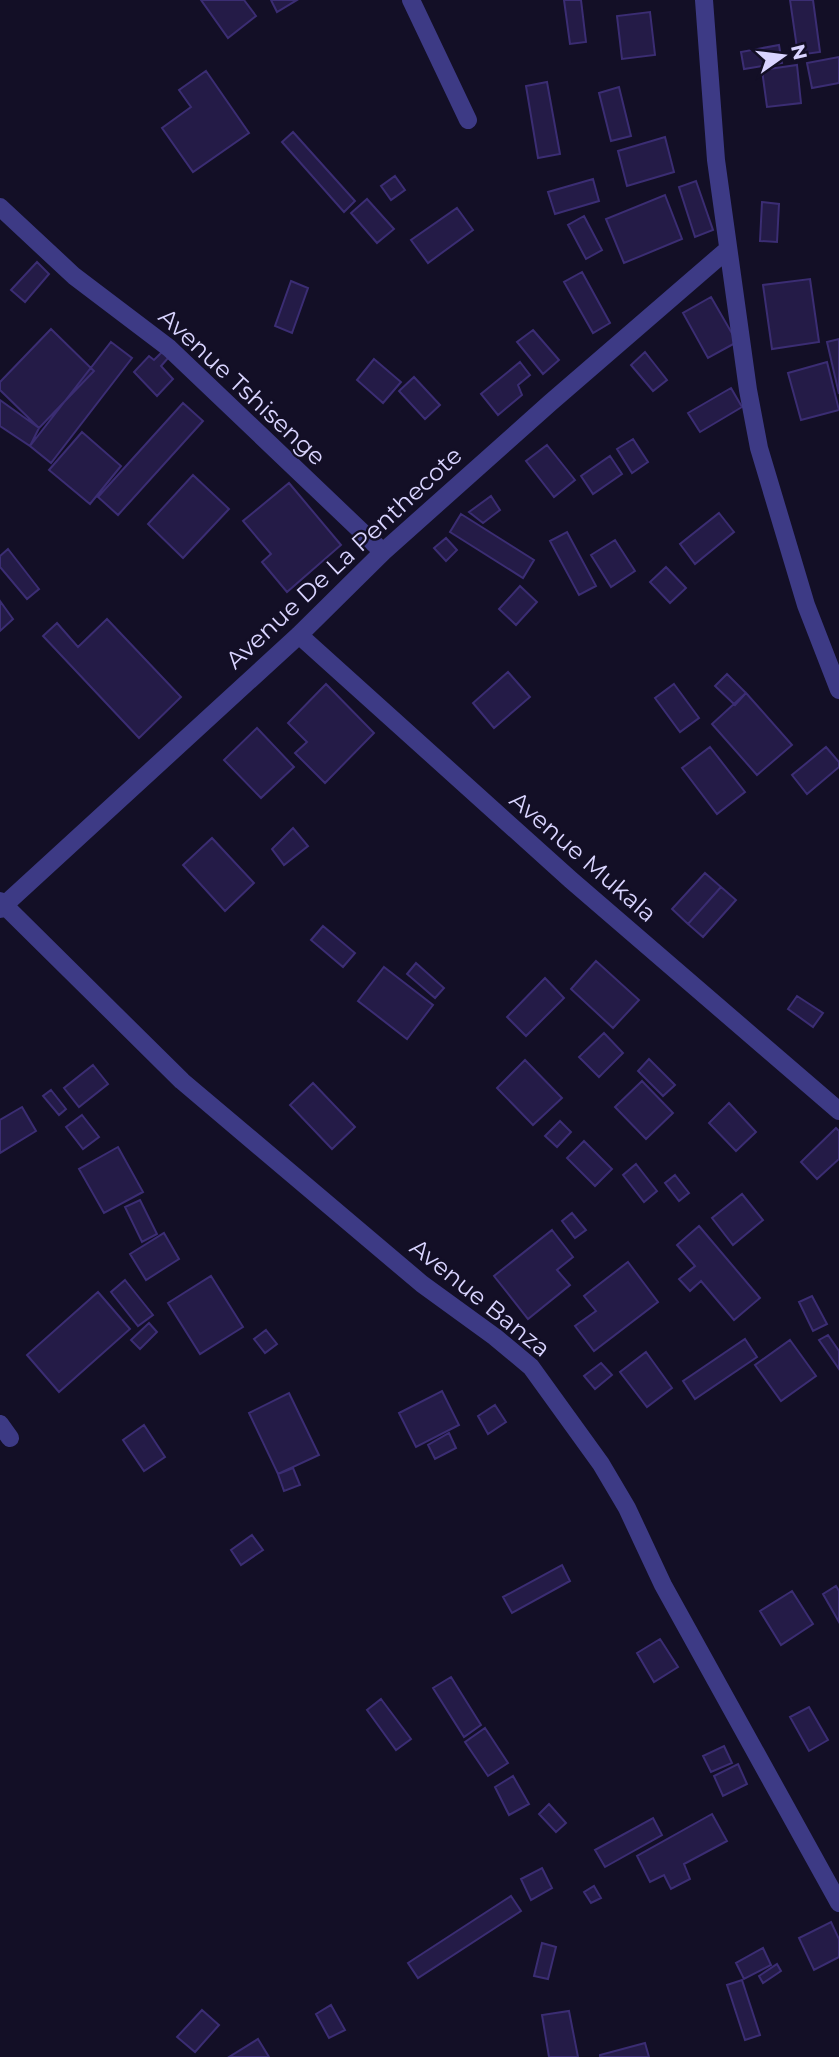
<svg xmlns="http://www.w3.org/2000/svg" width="839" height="2057" viewBox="0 0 839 2057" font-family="Montserrat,sans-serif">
  <rect width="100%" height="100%" fill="#130f26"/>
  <!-- building -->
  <path fill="#241b47" stroke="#3b2d73" stroke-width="2" d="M 201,0 L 244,0 L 256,16 L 228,38 Z
    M 271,0 L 297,0 L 277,12 Z
    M 564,0 L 581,0 L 586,42 L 570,44 Z
    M 790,0 L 813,0 L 820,52 L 798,55 Z
    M 650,12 L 655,55 L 622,59 L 617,16 Z
    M 779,45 L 782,63 L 744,69 L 741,52 Z
    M 839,57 L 839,83 L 812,88 L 807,63 Z
    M 797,65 L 801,103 L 767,107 L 762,70 Z
    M 206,71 L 249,133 L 193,172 L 162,128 L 191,107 L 179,90 Z
    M 547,82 L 560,154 L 538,158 L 526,86 Z
    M 619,87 L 631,136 L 611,141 L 599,93 Z
    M 293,132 L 355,201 L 344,212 L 282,142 Z
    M 665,137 L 674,172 L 627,186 L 618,151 Z
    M 395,176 L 405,190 L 391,200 L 381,186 Z
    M 593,179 L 599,201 L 555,214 L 548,192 Z
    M 696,181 L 713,230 L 695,237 L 679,187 Z
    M 665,195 L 682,239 L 624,263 L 606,219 Z
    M 367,199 L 394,229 L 377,243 L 351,213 Z
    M 762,202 L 779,204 L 777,242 L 760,241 Z
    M 457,208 L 473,230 L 428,263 L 411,240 Z
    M 584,216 L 602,250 L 586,259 L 568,225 Z
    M 37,262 L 49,274 L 25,302 L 11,290 Z
    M 582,272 L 610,323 L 593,333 L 564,282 Z
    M 810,279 L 819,342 L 772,349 L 763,285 Z
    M 291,281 L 308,288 L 292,333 L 275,326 Z
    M 711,297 L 737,342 L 708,358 L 683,313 Z
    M 51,329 L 94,371 L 39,428 L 0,390 L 0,382 Z
    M 533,330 L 559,360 L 543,374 L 517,342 Z
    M 839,339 L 839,394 L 827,342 Z
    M 111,342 L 132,358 L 51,463 L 30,446 Z
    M 163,351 L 169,357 L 161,366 L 173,379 L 157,396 L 134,372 L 149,356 L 154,360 Z
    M 645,352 L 667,380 L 653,391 L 631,365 Z
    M 374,359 L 401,382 L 383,403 L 357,380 Z
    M 520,362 L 530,375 L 518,385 L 522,395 L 498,415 L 481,394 Z
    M 827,362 L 839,410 L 801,420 L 788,373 Z
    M 414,377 L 440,405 L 425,419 L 399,391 Z
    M 731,388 L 742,407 L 700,432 L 688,413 Z
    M 0,400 L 39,428 L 30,446 L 0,426 Z
    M 183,403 L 203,421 L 118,515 L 98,497 Z
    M 82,432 L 121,466 L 90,504 L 49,470 Z
    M 633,439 L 648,462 L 632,473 L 617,449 Z
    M 547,445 L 575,480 L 554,497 L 526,461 Z
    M 610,456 L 622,474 L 593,494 L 581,476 Z
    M 193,475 L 229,509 L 183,558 L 148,524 Z
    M 289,483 L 341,545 L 287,592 L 262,562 L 271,554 L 243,521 Z
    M 491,496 L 500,510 L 483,523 L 469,512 Z
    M 719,513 L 734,532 L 695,564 L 680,544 Z
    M 461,514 L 534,560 L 523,578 L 450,532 Z
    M 567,532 L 596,586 L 579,595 L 550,541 Z
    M 446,538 L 457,550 L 446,561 L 434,548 Z
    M 615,540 L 635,571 L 611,587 L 591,555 Z
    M 8,549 L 39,589 L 27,599 L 0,567 L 0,556 Z
    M 666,567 L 686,588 L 670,603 L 650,582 Z
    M 520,586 L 537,602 L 516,625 L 499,609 Z
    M 0,601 L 13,619 L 0,631 Z
    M 107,619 L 181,697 L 139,738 L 43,636 L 57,623 L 78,647 Z
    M 508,672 L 530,697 L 494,728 L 473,703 Z
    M 727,674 L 746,693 L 735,705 L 715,686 Z
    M 326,684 L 374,733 L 325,783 L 295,753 L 307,742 L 288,723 Z
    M 674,684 L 699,718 L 680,732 L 655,698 Z
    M 746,693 L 792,745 L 757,775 L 712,724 Z
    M 257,728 L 294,767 L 261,798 L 224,760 Z
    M 710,747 L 745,792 L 717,814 L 682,768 Z
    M 826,747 L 839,762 L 839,767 L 807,794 L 792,775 Z
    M 293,828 L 308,846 L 284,865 L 272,849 Z
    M 212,838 L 254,883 L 225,911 L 183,865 Z
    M 705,873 L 721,887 L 688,924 L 672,909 Z
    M 721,887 L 736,900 L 703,937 L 688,924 Z
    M 323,926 L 355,953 L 343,967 L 311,940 Z
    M 596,961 L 639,1000 L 613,1028 L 571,989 Z
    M 416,963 L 444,988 L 435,998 L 407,974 Z
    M 384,967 L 433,1005 L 407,1039 L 358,1001 Z
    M 545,978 L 564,998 L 526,1036 L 507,1017 Z
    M 797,996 L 823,1013 L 813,1027 L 788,1009 Z
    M 604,1033 L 623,1053 L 599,1077 L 579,1057 Z
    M 649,1059 L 675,1085 L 663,1096 L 638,1071 Z
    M 525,1060 L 562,1098 L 533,1125 L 497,1088 Z
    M 93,1065 L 108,1084 L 79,1107 L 64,1088 Z
    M 642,1081 L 673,1113 L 646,1139 L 615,1107 Z
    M 313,1083 L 355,1127 L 332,1149 L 290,1105 Z
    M 51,1090 L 66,1109 L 59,1115 L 43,1096 Z
    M 729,1103 L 756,1132 L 736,1151 L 709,1123 Z
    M 22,1107 L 36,1131 L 0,1153 L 0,1120 Z
    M 82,1115 L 99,1137 L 83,1149 L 66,1127 Z
    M 560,1121 L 571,1132 L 557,1147 L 545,1136 Z
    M 836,1128 L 839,1131 L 839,1159 L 817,1179 L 801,1162 Z
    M 584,1141 L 612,1169 L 595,1186 L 567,1158 Z
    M 118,1147 L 143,1192 L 104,1213 L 79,1169 Z
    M 636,1164 L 657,1191 L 644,1202 L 623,1175 Z
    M 675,1175 L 689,1193 L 679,1201 L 665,1183 Z
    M 742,1194 L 763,1220 L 733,1245 L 712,1218 Z
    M 140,1200 L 157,1234 L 142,1242 L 125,1207 Z
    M 572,1213 L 586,1230 L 575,1238 L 562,1221 Z
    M 699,1226 L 760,1298 L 734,1320 L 701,1281 L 690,1291 L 679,1279 L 695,1266 L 677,1245 Z
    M 552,1230 L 573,1257 L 557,1270 L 570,1285 L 528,1319 L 494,1276 Z
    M 164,1233 L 179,1259 L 146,1280 L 130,1254 Z
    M 628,1262 L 658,1302 L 594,1351 L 575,1326 L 596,1311 L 584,1296 Z
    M 211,1276 L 243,1327 L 200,1354 L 168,1303 Z
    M 125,1280 L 153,1315 L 138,1326 L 111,1292 Z
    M 98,1292 L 130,1329 L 59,1392 L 27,1355 Z
    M 812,1296 L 827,1324 L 813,1331 L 799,1302 Z
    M 149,1323 L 157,1332 L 140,1349 L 131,1340 Z
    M 266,1330 L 277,1344 L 265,1353 L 254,1339 Z
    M 828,1335 L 839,1351 L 839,1369 L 819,1340 Z
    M 745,1339 L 757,1357 L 695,1399 L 683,1381 Z
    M 790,1340 L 816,1376 L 781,1401 L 755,1365 Z
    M 646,1352 L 672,1388 L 647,1407 L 620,1372 Z
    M 601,1363 L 612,1375 L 595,1389 L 584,1376 Z
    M 442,1391 L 459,1425 L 416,1447 L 399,1413 Z
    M 289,1393 L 319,1455 L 278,1474 L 249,1413 Z
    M 495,1405 L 506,1422 L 488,1434 L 478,1416 Z
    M 144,1425 L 165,1457 L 144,1471 L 123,1440 Z
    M 449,1433 L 456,1448 L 435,1459 L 428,1445 Z
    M 293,1468 L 300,1485 L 284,1491 L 278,1474 Z
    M 252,1535 L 263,1550 L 241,1565 L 231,1550 Z
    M 562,1565 L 570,1581 L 512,1613 L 503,1597 Z
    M 836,1586 L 839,1591 L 839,1622 L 823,1594 Z
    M 792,1591 L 813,1624 L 781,1645 L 760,1611 Z
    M 660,1639 L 678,1667 L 654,1682 L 637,1653 Z
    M 451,1677 L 481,1725 L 464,1737 L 433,1688 Z
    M 381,1699 L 411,1739 L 396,1750 L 367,1710 Z
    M 809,1707 L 828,1740 L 809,1751 L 790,1717 Z
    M 485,1728 L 508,1763 L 488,1776 L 465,1742 Z
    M 724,1746 L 732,1763 L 711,1772 L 703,1756 Z
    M 738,1764 L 747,1784 L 723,1796 L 714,1776 Z
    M 513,1776 L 529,1804 L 509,1815 L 495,1787 Z
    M 549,1804 L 566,1823 L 556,1832 L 539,1814 Z
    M 712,1814 L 727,1841 L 684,1864 L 690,1879 L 671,1889 L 664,1875 L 650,1882 L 637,1856 Z
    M 653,1818 L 662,1835 L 605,1867 L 595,1850 Z
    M 542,1868 L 552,1888 L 531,1900 L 521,1879 Z
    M 594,1886 L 601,1898 L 591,1903 L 584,1892 Z
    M 511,1896 L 521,1911 L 418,1978 L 408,1963 Z
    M 831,1922 L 839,1939 L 839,1957 L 814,1970 L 799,1938 Z
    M 542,1943 L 556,1947 L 548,1979 L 534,1976 Z
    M 763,1948 L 771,1965 L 744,1979 L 736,1963 Z
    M 777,1964 L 781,1971 L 763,1983 L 759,1976 Z
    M 742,1980 L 760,2035 L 745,2040 L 727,1985 Z
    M 331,2005 L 345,2030 L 329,2038 L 316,2014 Z
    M 202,2010 L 219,2025 L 195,2052 L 177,2037 Z
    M 569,2011 L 578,2057 L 549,2057 L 542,2015 Z
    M 258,2039 L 269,2057 L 229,2057 Z
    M 645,2043 L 649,2057 L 600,2057 L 600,2055 Z"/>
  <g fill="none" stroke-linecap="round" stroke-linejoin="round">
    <!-- minor -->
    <path stroke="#3d3a85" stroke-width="18" d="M 411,0 L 468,120
      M 704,0 L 716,160 L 748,390 L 759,448 L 806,605 L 839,690
      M 0,207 L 74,276 L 169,348 L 383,552
      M 299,635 L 571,880 L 839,1111
      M 0,901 L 182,1081 L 422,1284 L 495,1337 L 531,1367 L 601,1464 L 627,1508 L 663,1585 L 839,1903
      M 0,909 L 299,635 L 383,552 L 550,403 L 727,250
      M 0,1424 L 10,1438"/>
  </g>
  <g text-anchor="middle" stroke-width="5" stroke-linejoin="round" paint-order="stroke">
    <!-- street labels -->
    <g font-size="24" fill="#d9d4ff" stroke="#130f26">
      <text transform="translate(242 387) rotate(43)" y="8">Avenue Tshisenge</text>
      <text transform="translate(344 558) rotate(-43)" y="8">Avenue De La Penthecote</text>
      <text transform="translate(583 857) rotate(41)" y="8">Avenue Mukala</text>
      <text transform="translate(480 1298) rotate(39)" y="8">Avenue Banza</text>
    </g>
  </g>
  <!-- north arrow -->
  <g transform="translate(783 56) rotate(76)" stroke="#130f26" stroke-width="5" paint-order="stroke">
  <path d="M0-5L12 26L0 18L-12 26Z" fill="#d9d4ff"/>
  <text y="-10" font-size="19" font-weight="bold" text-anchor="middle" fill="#d9d4ff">N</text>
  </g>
</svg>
